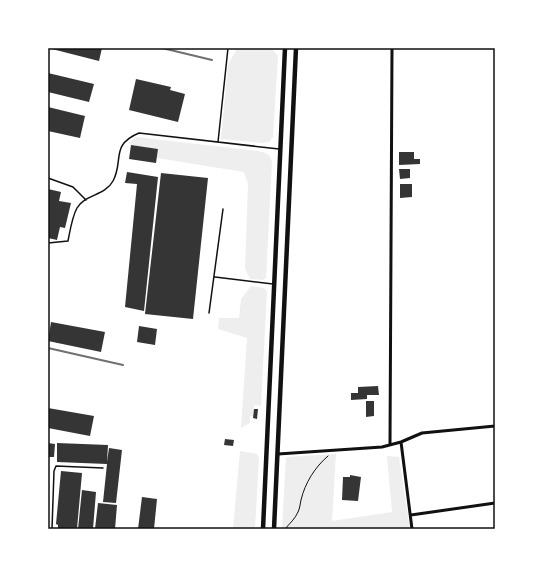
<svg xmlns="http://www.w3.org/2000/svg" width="543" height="577" viewBox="0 0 543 577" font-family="'Source Sans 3',sans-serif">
  <rect width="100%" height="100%" fill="#fff"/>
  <!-- green -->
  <path fill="#eee" d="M 237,48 L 268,48 L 272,49 L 278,56 L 273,137 L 269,142 L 263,143 L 221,139 L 228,65 Z
    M 136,137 L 258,151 C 266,153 270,153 272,162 L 266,278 L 263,280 L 250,279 L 245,268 L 248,184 L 244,172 L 157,158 L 158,149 L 131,145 L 129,143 Z
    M 251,286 L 264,288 L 267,291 L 261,406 L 254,405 L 253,416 L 250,416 L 250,423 L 241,428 L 247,338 L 218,329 L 219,318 L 239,318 L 241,299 Z
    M 240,451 L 257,454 L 259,458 L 255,529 L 233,529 Z
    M 336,454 L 332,521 L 392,512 L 387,456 L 399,457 L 410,529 L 282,529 L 286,457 Z"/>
  <!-- building -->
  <path fill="#353535" d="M 48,48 L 102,48 L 99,61 Z
    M 48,73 L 94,84 L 89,102 L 48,92 Z
    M 136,79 L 171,87 L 170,90 L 185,94 L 178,122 L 129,110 Z
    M 48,107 L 85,116 L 80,138 L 48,131 Z
    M 131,145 L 158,149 L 156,163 L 129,159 Z
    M 399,152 L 414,152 L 414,159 L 420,159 L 420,164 L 399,165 Z
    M 399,169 L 410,169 L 410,178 L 400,179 Z
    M 127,172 L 158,177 L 144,311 L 125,307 L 137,184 L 125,183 Z
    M 161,173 L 208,178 L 193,319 L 145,314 Z
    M 400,184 L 412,184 L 412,197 L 400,198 Z
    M 48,189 L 61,192 L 59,201 L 71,203 L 65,228 L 60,227 L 57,240 L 48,238 Z
    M 51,322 L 105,332 L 101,352 L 48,341 Z
    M 139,326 L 157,329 L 155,345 L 137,342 Z
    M 378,386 L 379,395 L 367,395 L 367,399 L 351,400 L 351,393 L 358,393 L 358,387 Z
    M 366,401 L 374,401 L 374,416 L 366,417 Z
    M 48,408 L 94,416 L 90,436 L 48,428 Z
    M 254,409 L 258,409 L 257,419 L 253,418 Z
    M 225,439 L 234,440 L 233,446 L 224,445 Z
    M 48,443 L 55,444 L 54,457 L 48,457 Z
    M 57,443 L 108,445 L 107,462 L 109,448 L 122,450 L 116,503 L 103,502 L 107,464 L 57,462 Z
    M 61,471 L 82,473 L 77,529 L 58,529 L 58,525 L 56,524 Z
    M 350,475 L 361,477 L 358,501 L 342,500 L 343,477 L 350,477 Z
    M 82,490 L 96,492 L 93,529 L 78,529 Z
    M 142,497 L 157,499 L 154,529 L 138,529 Z
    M 98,503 L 117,505 L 115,529 L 95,529 Z"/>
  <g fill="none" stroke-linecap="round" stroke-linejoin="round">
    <!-- path -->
    <path stroke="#111" stroke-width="1" d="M 285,529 C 290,523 295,519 298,512 C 300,508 300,504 301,500 C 305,483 315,467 328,456"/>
    <!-- service -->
    <path stroke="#111" stroke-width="1.5" d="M 218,142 L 228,48
      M 48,178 L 73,187 L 86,200
      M 48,243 L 68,241 C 70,231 72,217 77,208 C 85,194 105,196 113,181 C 124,161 110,145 139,133 L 279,149
      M 215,277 L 273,284
      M 209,313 L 223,209
      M 52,529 L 54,471 L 56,466 L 103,468"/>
    <!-- minor -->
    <path stroke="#111" stroke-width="3" d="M 401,442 L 412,529
      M 390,445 L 392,48
      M 278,454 L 382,447 L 401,442 L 422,433 L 495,426
      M 411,515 L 495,503"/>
    <!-- primary -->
    <path stroke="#111" stroke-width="4.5" d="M 263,529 L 285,48
      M 274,529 L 296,48"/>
    <!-- rail -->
    <path stroke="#707070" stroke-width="2" d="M 162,48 L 212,60
      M 48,348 L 123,365"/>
  </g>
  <!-- border -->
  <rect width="543" height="577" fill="none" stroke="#ffffff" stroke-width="98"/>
  <rect x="49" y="49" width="445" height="479" fill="none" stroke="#111" stroke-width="1.5"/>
</svg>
